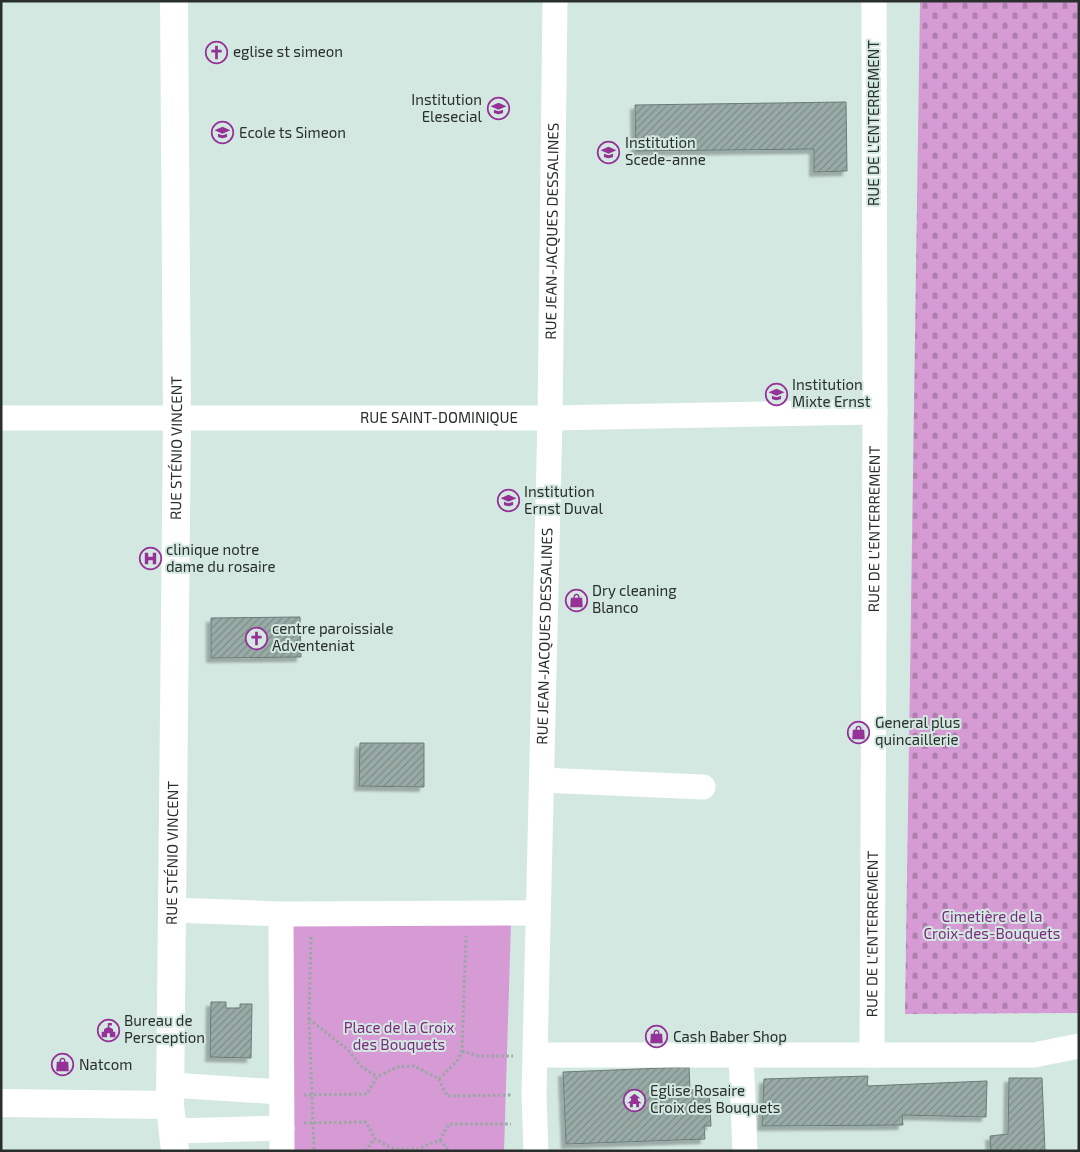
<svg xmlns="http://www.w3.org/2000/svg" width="1080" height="1152" viewBox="0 0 1080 1152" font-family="'Exo 2',sans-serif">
  <defs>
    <pattern id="cemetery-stones" width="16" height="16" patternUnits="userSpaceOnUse" patternTransform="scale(1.25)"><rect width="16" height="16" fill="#d69ad5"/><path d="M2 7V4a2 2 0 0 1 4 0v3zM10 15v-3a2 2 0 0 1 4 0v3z" fill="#ae7ead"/></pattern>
    <pattern id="building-hatch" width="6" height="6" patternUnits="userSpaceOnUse" patternTransform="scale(1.25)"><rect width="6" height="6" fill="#99aba6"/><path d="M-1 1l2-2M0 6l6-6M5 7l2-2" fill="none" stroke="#7d8c88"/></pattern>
    <filter id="shadow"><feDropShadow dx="-4.5" dy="4.5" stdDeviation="1" flood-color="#0004"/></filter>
  </defs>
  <rect width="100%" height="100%" fill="#d4e8e2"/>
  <!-- cemetery -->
  <path fill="url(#cemetery-stones)" d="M 920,1 L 1079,1 L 1079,1013 L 905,1014 Z"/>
  <!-- park -->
  <path fill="#d69ad5" d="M 289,921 L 511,923 L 504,1151 L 291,1151 Z"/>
  <!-- building -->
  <path fill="url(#building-hatch)" stroke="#6a7c77" filter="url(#shadow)" d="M 846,102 L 847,171 L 814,172 L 814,149 L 636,151 L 635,105 Z
    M 300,617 L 301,657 L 211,658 L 211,618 Z
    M 360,743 L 424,743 L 424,787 L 359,786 Z
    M 211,1002 L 226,1002 L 226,1008 L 240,1008 L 240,1004 L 252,1004 L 251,1058 L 210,1057 Z
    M 689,1067 L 690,1090 L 709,1089 L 711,1126 L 704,1126 L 705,1139 L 566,1144 L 563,1072 Z
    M 868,1076 L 867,1086 L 987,1081 L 986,1117 L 902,1115 L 903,1125 L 762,1126 L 764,1079 Z
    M 1009,1078 L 1042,1078 L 1045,1151 L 991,1151 L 990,1136 L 1008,1134 Z"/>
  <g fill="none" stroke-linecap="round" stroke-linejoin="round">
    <!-- path -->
    <path stroke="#99a8a3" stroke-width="3" stroke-dasharray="2.5 2.5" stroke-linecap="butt" d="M 311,937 L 309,1019 L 314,1151
      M 309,1019 L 347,1049 L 361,1066 L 377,1077
      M 462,1051 L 479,1056 L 513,1056
      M 439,1079 L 457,1061 L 462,1051 L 466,936
      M 304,1095 L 367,1094 L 377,1077 L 397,1067 L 414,1066 L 439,1079 L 447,1096 L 512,1095
      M 304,1123 L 366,1122 L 375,1139 L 394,1149 L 418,1149 L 440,1140 L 449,1124 L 511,1124
      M 440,1140 L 449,1151
      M 365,1151 L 375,1139"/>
    <!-- street -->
    <g stroke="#fff" stroke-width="25">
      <path id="s1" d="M 1,418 L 550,418 L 875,412"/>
      <path d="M 542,780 L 703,787"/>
      <path d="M 171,910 L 281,914 L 538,913"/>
      <path d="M 281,914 L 282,1151"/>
      <path d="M 536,1055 L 1034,1055 L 1079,1046"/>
      <path d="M 741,1055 L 745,1151"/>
      <path id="s2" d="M 872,1055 L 875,412 L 874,1"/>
      <path d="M 171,1085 L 281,1092"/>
      <path d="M 174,1131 L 282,1128"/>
      <path id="s3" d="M 536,1151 L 534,1096 L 550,418 L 555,1"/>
    </g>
    <!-- secondary -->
    <path stroke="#fff" stroke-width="28" d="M 170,1105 L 175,1151"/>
    <!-- primary -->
    <path stroke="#fff" stroke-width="28" id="s4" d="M 1,1103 L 170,1105 L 177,419 L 174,1"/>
  </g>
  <!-- icons -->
  <defs>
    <symbol id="church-ring" viewBox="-11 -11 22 22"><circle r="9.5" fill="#d4e8e2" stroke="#953197" stroke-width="1.5"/><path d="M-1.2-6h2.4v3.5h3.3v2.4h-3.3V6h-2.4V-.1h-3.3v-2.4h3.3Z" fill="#953197"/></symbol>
    <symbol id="school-ring" viewBox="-11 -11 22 22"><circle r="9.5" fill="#d4e8e2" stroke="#953197" stroke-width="1.5"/><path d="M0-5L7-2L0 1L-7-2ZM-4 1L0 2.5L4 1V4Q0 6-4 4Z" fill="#953197"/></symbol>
    <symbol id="hospital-ring" viewBox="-11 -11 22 22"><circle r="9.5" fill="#d4e8e2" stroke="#953197" stroke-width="1.5"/><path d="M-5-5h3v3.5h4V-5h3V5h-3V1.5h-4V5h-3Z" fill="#953197"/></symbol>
    <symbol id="shop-ring" viewBox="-11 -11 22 22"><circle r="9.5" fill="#d4e8e2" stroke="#953197" stroke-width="1.5"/><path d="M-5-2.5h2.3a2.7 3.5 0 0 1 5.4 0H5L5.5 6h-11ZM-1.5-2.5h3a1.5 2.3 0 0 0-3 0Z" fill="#953197"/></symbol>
    <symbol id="civic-ring" viewBox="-11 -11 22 22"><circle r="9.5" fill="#d4e8e2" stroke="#953197" stroke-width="1.5"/><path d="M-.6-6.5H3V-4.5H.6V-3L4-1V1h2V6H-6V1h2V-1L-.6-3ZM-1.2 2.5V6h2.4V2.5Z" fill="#953197"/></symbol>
    <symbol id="temple-ring" viewBox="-11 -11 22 22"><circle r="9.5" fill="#d4e8e2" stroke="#953197" stroke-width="1.5"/><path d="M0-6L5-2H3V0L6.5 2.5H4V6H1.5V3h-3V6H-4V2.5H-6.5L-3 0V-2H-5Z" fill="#953197"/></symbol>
  </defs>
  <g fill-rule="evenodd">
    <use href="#church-ring" x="204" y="40" width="25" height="25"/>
    <use href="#school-ring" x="486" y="96" width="25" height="25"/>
    <use href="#school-ring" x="210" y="120" width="25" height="25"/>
    <use href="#school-ring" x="596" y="140" width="25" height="25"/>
    <use href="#school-ring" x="764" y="382" width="25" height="25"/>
    <use href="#school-ring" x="496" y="488" width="25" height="25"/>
    <use href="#hospital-ring" x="138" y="546" width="25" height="25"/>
    <use href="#shop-ring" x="564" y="588" width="25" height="25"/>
    <use href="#church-ring" x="244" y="626" width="25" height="25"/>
    <use href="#shop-ring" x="846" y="720" width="25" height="25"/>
    <use href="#civic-ring" x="96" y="1018" width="25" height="25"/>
    <use href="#shop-ring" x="644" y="1024" width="25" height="25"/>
    <use href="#shop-ring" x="50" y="1052" width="25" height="25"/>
    <use href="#temple-ring" x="622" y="1088" width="25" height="25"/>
  </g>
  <g text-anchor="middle" stroke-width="4" stroke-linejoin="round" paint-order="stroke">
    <!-- poi labels -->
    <g font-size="15" fill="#282f2d" stroke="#d4e8e2" text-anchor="start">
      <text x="233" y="57">eglise st simeon</text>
      <text x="482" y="105" text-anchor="end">Institution<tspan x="482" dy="17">Elesecial</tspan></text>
      <text x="239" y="138">Ecole ts Simeon</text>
      <text x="625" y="148">Institution<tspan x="625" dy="17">Scede-anne</tspan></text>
      <text x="792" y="390">Institution<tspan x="792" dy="17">Mixte Ernst</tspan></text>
      <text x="524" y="497">Institution<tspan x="524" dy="17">Ernst Duval</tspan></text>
      <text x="166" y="555">clinique notre<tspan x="166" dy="17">dame du rosaire</tspan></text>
      <text x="592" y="596">Dry cleaning<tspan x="592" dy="17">Blanco</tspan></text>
      <text x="272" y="634">centre paroissiale<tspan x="272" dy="17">Adventeniat</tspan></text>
      <text x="875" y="728">General plus<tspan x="875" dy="17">quincaillerie</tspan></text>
      <text x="124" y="1026">Bureau de<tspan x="124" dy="17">Persception</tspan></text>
      <text x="673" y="1042">Cash Baber Shop</text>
      <text x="79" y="1070">Natcom</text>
      <text x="650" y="1096">Eglise Rosaire<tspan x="650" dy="17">Croix des Bouquets</tspan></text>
    </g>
    <!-- street labels -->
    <g font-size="15" fill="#282f2d" stroke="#d4e8e2">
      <text transform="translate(874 123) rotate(-90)" y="5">RUE DE L'ENTERREMENT</text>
      <text dy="5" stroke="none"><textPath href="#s3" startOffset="920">RUE JEAN-JACQUES DESSALINES</textPath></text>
      <text dy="5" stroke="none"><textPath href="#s1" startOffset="438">RUE SAINT-DOMINIQUE</textPath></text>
      <text dy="5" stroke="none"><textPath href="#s4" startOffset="826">RUE STÉNIO VINCENT</textPath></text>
      <text dy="5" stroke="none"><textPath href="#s2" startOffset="526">RUE DE L'ENTERREMENT</textPath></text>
      <text dy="5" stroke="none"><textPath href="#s3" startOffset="515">RUE JEAN-JACQUES DESSALINES</textPath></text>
      <text dy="5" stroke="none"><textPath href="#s4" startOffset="421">RUE STÉNIO VINCENT</textPath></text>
      <text dy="5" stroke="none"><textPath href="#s2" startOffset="121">RUE DE L'ENTERREMENT</textPath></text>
    </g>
    <!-- park labels -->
    <g font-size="15" fill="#7e2980" stroke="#d4e8e2">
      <text x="992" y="922">Cimetière de la<tspan x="992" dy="17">Croix-des-Bouquets</tspan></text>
      <text x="399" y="1033">Place de la Croix<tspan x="399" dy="17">des Bouquets</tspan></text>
    </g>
  </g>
  <!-- border -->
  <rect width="1080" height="1152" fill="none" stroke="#282f2d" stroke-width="5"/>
</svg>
